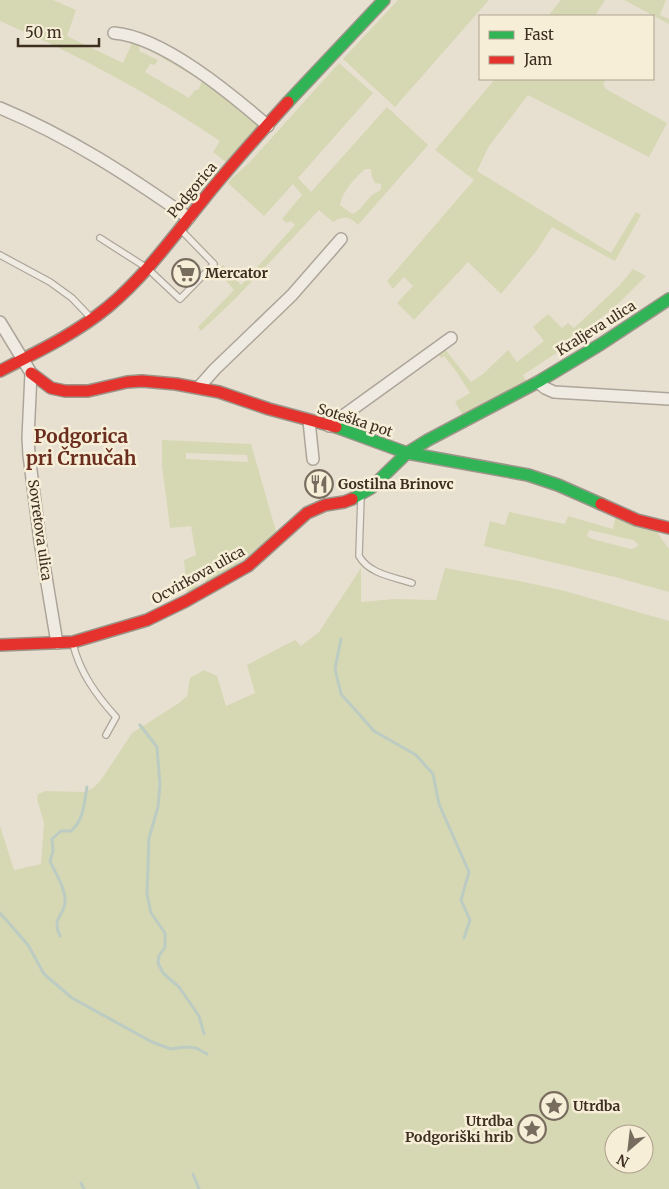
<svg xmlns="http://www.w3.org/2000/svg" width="669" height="1189" viewBox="0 0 669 1189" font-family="Merriweather,serif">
  <rect width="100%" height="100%" fill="#e7e0d1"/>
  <!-- green -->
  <path fill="#d6d7b3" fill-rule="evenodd" d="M 0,0 L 53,0 L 76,10 L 67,36 L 123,63 L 134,39 L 210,81 L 260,126 L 227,163 L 213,152 L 220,141 C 150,94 77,54 0,21 ZM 140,45 L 202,81 L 199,89 L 194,91 L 189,98 L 145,72 L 150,64 L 155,65 L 158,60 L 139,51 Z
    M 398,0 L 489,0 L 395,107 L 343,59 Z
    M 561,0 L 605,0 L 595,16 L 548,16 Z
    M 624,0 L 666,0 L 660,15 L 669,19 L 669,24 Z
    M 339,63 L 373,93 L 298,178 L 311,192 L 387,107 L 428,145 L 358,225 C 350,216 343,216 333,222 L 319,210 L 234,300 L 201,331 L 198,327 L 234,290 L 217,270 L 223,265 L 241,285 L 295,225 L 291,221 L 287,223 L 282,219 L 302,195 L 293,184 L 264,216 L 228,183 C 231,178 243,169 249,163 ZM 365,169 L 371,169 L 372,177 L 375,183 L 381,184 L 381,190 C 365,196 366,208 352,214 L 340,205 C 343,190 354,179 365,169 Z
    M 495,79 L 606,79 L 603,84 L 606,89 L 667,123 L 649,157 L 528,95 L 489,146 L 477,171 L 611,253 L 636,212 L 641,215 L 615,261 L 552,227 L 537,250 L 501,294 L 468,262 L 414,320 L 397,303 L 413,286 L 404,277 L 393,289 L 387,281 L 474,180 L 435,150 Z
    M 633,269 L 646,276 L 616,306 L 555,354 L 523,375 L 527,382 L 464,417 L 455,402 L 470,393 L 456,371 L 444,356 L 441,358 L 437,353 L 444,348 L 471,382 L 483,374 L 508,350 L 517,362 L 544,341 L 533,327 L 548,314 L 562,328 L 568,323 L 574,328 L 620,285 Z
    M 162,440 L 251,444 L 277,535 L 208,585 L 204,579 L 197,584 L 198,590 L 187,592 L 184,560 L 196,555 L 191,526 L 170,528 L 162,465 ZM 186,453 L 247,455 L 248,462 L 186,459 Z
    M 509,512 L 565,524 L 568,516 L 613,529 L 616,515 L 656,531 L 669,549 L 669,592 L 615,577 L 484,546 L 490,521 L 505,525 ZM 589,530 L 633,540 L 638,544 L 637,547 L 631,549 L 592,539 L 587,536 Z
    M 361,568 L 361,602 L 394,599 L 436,600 L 445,568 L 519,581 L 565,591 L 669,621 L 669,1189 L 0,1189 L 0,826 L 14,870 L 41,864 L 44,823 L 37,799 L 38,794 L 46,791 L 84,792 L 93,788 L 101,780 L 132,733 L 179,703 L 187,696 L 190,678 L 204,670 L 217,676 L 226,706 L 255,693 L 247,665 L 295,640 L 301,646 L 319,632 ZM 614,1134 L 644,1134 L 644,1164 L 614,1164 Z"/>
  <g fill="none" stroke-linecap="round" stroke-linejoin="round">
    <!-- stream -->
    <path stroke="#bcccc2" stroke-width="3" d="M 341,639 L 335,669 L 341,694 L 374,731 L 416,755 L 433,774 L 439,804 L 469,872 L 461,900 L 470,920 L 464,938
      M 140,725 L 157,747 L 160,785 L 158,807 L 149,838 L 147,894 L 151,913 L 165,933 L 165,947 L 159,956 L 158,963 L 163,973 L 179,987 L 199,1016 L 204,1034
      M 0,913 L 28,945 L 44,974 L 72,998 L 152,1042 L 171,1049 L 185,1047 L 196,1048 L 207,1054
      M 60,936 C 51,917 65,915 65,902 C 66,888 55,873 50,861 L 53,851 L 52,839 L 61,831 L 71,831 C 84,820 84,803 87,787
      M 193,1174 L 199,1189
      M 81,1183 L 84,1189"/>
    <defs>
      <path id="lane" d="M 100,238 L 147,268 L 180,299 L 214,264 L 181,230
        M 0,255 L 50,282 L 72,298 L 91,318
        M 361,497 L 359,556 C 369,574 394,577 412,583
        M 73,644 C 80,673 97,696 116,717 L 106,735"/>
      <path id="street" d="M 114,33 C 163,37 231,94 268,126
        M 0,108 C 68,136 129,176 189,218
        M 0,322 L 31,373 L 28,438 L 29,455 L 40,541 L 57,643
        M 538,382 L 545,388 L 554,392 L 669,399
        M 199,387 L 215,369 L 292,295 L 341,239
        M 309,421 L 313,459
        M 329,426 L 451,338"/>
      <path id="fast" d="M 288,102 L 384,0
        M 336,427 L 407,453 L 528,475 L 558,485 L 601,504
        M 352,499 L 371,488 L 407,453 L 428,440 L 538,382 L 601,344 L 669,299"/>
      <path id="jam" d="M 0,371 C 37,352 75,334 108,307 C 145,276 173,237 203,200 C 230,166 259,134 288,102
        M 31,373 L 51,388 L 65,391 L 88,391 L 127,382 L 142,381 L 176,384 L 219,392 L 269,409 L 336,427
        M 601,504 L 637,520 L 669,528
        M 0,645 L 73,642 L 147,620 L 186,601 L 248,566 L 307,513 L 325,505 L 344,502 L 352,499"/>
    </defs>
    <!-- lane casing -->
    <use href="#lane" stroke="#ada599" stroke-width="8"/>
    <!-- street casing -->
    <use href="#street" stroke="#ada599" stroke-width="14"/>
    <!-- fast casing -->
    <use href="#fast" stroke="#9c958a" stroke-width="14"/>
    <!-- jam casing -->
    <use href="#jam" stroke="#9c958a" stroke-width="14"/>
    <!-- lane -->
    <use href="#lane" stroke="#efebe3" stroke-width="5.5"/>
    <!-- street -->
    <use href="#street" stroke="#efebe3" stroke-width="11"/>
    <!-- fast -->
    <use href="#fast" stroke="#30b455" stroke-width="11"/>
    <!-- jam -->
    <use href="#jam" stroke="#e5322d" stroke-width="11"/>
  </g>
  <!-- icons -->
  <defs>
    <symbol id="supermarket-ring" viewBox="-11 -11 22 22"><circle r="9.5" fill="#f7eed8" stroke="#786c5e" stroke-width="1.5"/><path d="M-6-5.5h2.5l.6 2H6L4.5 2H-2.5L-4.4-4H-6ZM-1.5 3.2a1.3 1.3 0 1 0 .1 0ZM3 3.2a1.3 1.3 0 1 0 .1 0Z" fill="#786c5e"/></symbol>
    <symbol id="restaurant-ring" viewBox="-11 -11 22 22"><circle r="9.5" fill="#f7eed8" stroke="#786c5e" stroke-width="1.5"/><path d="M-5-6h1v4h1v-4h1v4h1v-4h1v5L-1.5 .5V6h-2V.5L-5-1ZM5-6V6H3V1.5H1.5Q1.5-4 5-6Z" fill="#786c5e"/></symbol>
    <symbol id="sight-ring" viewBox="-11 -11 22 22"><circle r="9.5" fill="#f7eed8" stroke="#786c5e" stroke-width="1.5"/><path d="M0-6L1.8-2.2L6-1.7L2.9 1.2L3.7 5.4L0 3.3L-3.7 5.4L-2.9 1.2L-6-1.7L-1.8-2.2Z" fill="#786c5e"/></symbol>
  </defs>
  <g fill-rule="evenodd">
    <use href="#supermarket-ring" x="170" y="257" width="32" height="32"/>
    <use href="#restaurant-ring" x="303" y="468" width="32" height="32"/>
    <use href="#sight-ring" x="538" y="1090" width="32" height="32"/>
    <use href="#sight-ring" x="516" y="1113" width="32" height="32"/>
  </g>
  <g text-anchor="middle" stroke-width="5" stroke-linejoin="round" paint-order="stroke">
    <!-- street labels -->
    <g font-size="14" fill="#3d2e20" stroke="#f7eed8">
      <text transform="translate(192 190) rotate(-50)" y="5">Podgorica</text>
      <text transform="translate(596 328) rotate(-32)" y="5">Kraljeva ulica</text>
      <text transform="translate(355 420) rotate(18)" y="5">Soteška pot</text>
      <text transform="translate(40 530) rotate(82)" y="5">Sovretova ulica</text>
      <text transform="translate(198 575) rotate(-29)" y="5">Ocvirkova ulica</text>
    </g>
    <!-- poi labels -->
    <g font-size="14" font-weight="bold" fill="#3d2e20" stroke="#f7eed8" text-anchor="start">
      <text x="205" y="278">Mercator</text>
      <text x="338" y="489">Gostilna Brinovc</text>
      <text x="573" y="1111">Utrdba</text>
      <text x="513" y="1126" text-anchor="end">Utrdba<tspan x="513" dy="16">Podgoriški hrib</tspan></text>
    </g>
    <!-- district labels -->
    <g font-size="19" font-weight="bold" fill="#6b2e1e" stroke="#f7eed8">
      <text x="81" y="443">Podgorica<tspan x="81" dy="22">pri Črnučah</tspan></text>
    </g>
  </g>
  <!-- legend -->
  <rect x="479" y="15" width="175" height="65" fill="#f7eed8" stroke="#ada18e"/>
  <rect x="489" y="31" width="25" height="8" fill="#30b455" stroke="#ada18e"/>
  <text x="524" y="40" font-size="15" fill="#3d2e20">Fast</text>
  <rect x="489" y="56" width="25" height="8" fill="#e5322d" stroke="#ada18e"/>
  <text x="524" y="65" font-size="15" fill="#3d2e20">Jam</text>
  <!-- north arrow -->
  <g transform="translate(629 1149) rotate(208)"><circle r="24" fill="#f7eed8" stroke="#ada18e"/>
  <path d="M0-4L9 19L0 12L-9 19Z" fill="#786c5e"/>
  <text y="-8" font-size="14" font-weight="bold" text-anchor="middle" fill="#3d2e20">N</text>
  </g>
  <!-- scale -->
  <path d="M18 38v8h81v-8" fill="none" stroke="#3d2e20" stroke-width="2.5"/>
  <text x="25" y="38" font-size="15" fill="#3d2e20" stroke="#f7eed8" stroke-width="4" paint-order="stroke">50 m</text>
</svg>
